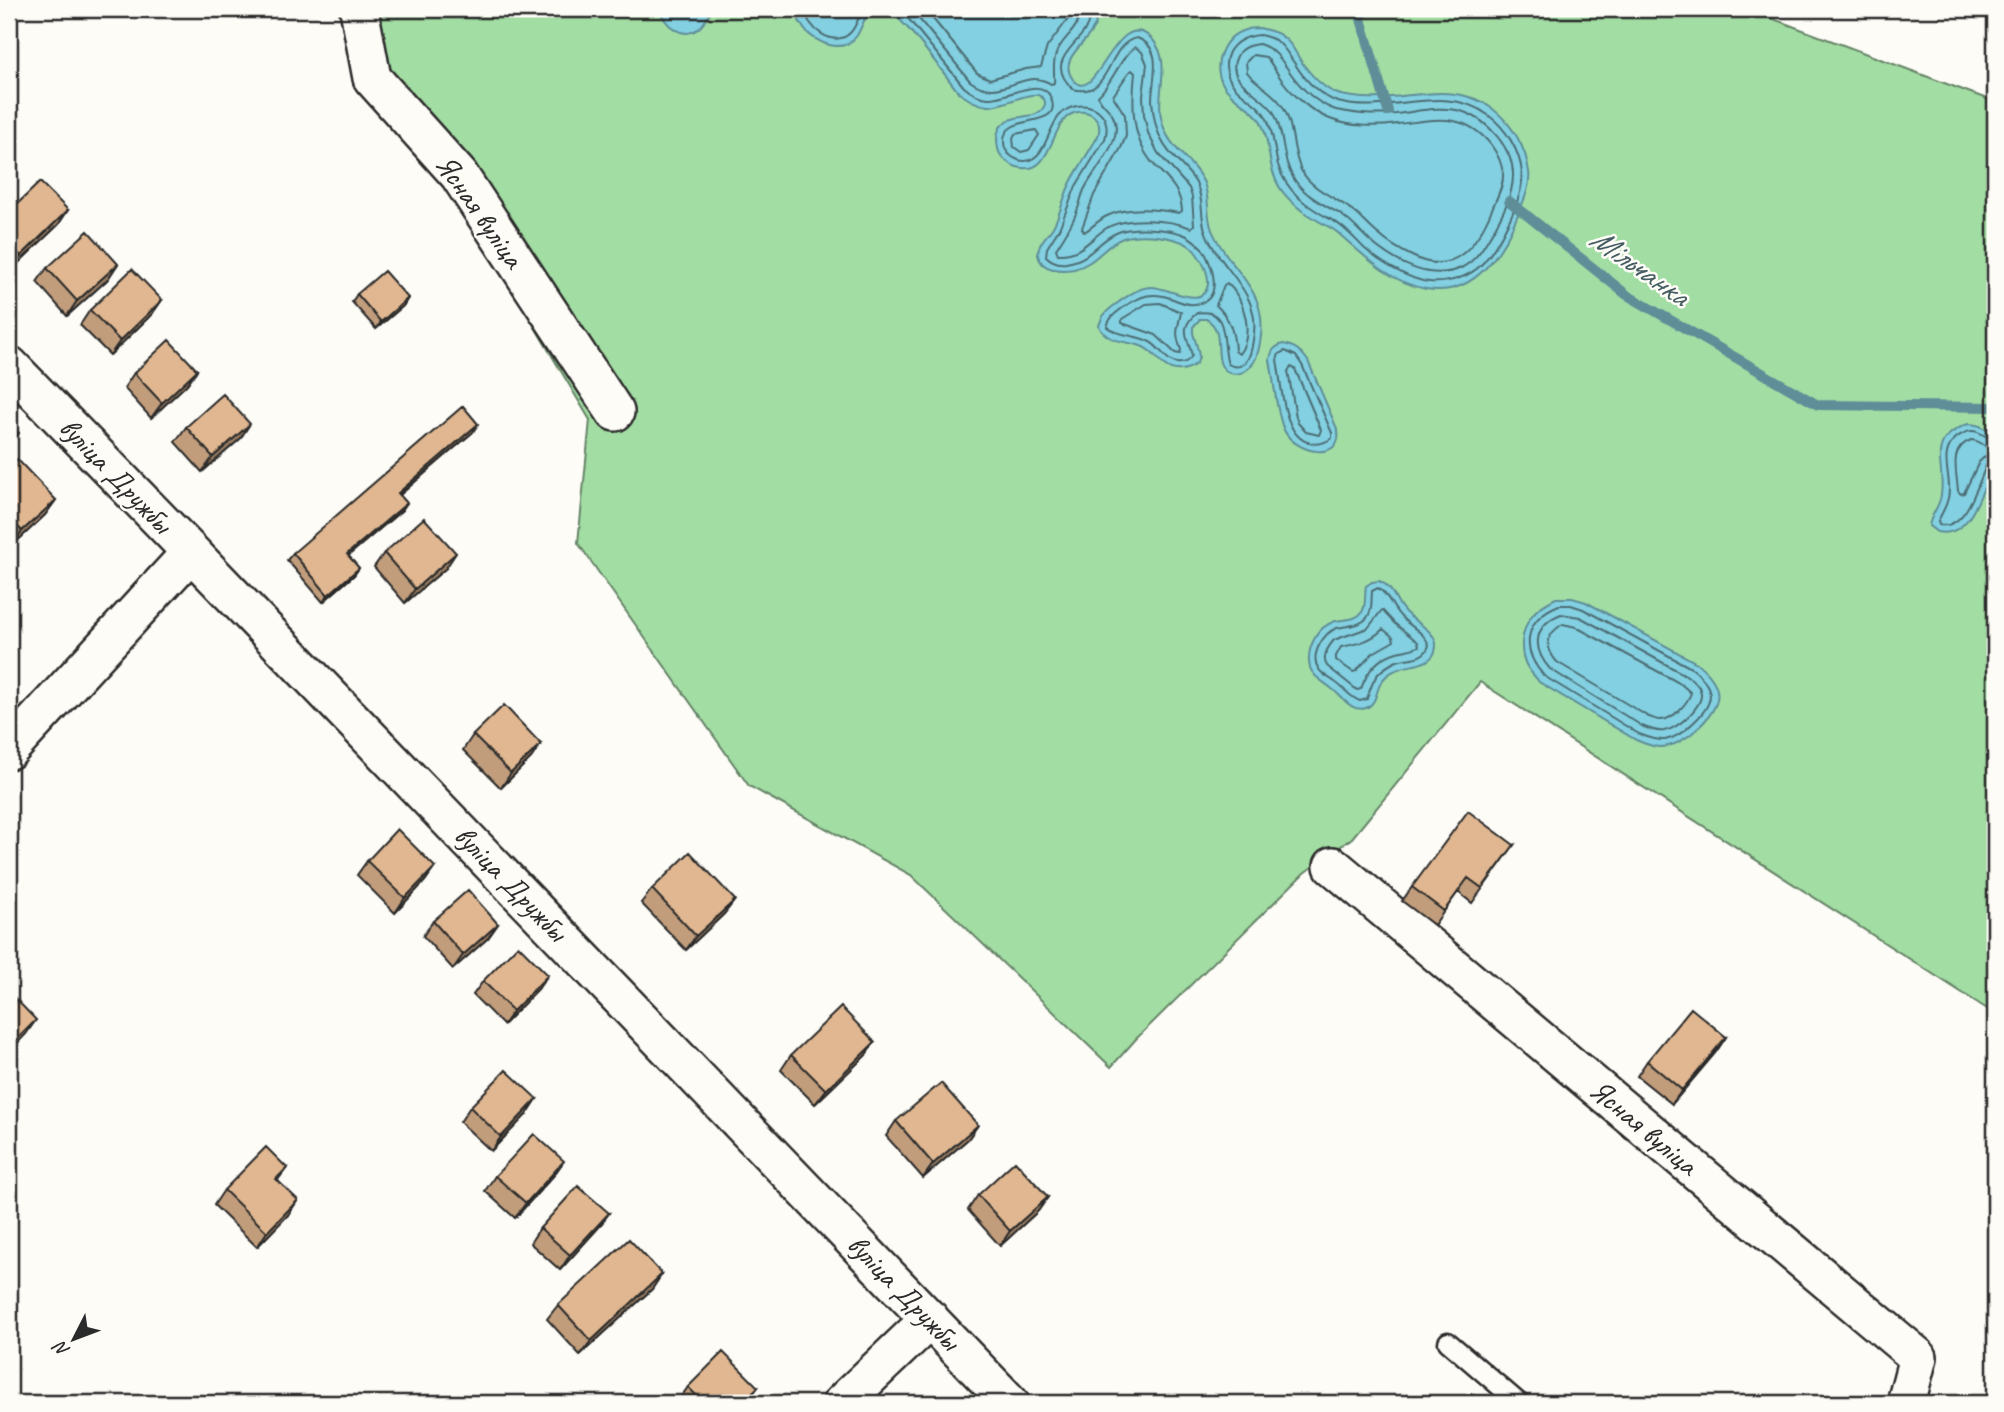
<svg xmlns="http://www.w3.org/2000/svg" width="2004" height="1412" viewBox="0 0 2004 1412" font-family="Caveat,sans-serif">
  <rect width="100%" height="100%" fill="#fdfcf7"/>
  <filter id="ink" filterUnits="userSpaceOnUse"><feTurbulence type="fractalNoise" baseFrequency=".0143" numOctaves="2"/><feDisplacementMap in="SourceGraphic" scale="14" xChannelSelector="R" yChannelSelector="G"/><feConvolveMatrix kernelMatrix="1 2 1 2 8 2 1 2 1" color-interpolation-filters="sRGB"/></filter>
  <g filter="url(#ink)">
    <!-- green -->
    <path fill="#a2dda3" stroke="#668467" stroke-width="2" d="M 339,9 L 1747,9 L 1995,102 L 1995,1014 L 1480,682 L 1352,838 L 1304,873 L 1136,1039 L 1111,1067 L 911,875 L 749,786 L 578,543 L 590,420 L 437,162 Z"/>
    <!-- water -->
    <path fill="#82d0e1" stroke="#5f8e98" stroke-width="2" d="M 660,9 L 712,9 C 708,16 705,23 699,28 C 683,41 664,25 660,9 Z
      M 799,9 L 1093,9 C 1110,34 1054,52 1072,78 C 1096,113 1116,0 1153,40 C 1172,62 1156,92 1161,117 C 1167,150 1192,157 1204,183 C 1210,198 1206,215 1212,230 C 1230,273 1270,287 1260,343 C 1258,354 1255,365 1245,371 C 1233,378 1220,371 1219,357 C 1217,343 1221,327 1206,319 L 1200,319 L 1193,327 L 1193,333 L 1198,350 L 1199,357 L 1197,363 C 1190,369 1181,372 1171,369 C 1159,365 1154,350 1141,346 C 1127,341 1105,342 1099,326 C 1102,314 1109,309 1119,302 C 1129,295 1139,287 1152,287 C 1168,287 1204,311 1208,284 C 1209,272 1201,259 1194,250 C 1182,236 1140,232 1123,238 C 1104,245 1096,264 1074,269 C 1061,271 1041,271 1038,255 C 1037,244 1048,235 1053,227 C 1061,213 1063,197 1071,182 C 1079,167 1089,152 1098,136 C 1103,120 1091,108 1074,113 C 1049,121 1054,178 1017,167 C 1010,165 1004,160 1000,154 C 997,149 997,144 997,138 C 998,117 1018,118 1033,115 C 1042,112 1051,102 1040,96 C 1031,90 1002,107 988,106 C 977,105 968,99 959,93 C 946,77 905,18 889,12 C 883,9 874,9 869,14 C 860,22 862,37 847,44 C 832,51 808,38 801,24 C 798,20 798,14 799,9 Z
      M 1260,28 C 1266,30 1275,31 1280,35 C 1291,41 1296,54 1303,64 C 1312,76 1324,89 1338,94 C 1343,96 1349,96 1354,97 C 1400,104 1452,77 1493,109 C 1512,124 1526,147 1529,172 C 1531,185 1524,200 1519,212 C 1503,251 1476,298 1426,289 C 1391,283 1363,255 1338,233 C 1331,227 1323,224 1315,219 C 1303,213 1288,200 1280,188 C 1267,168 1271,143 1261,122 C 1253,107 1233,101 1224,86 C 1211,66 1222,37 1245,30 C 1249,28 1255,28 1260,28 Z
      M 1283,344 C 1295,346 1301,351 1308,361 L 1338,431 C 1343,461 1296,455 1284,430 C 1276,413 1274,380 1270,360 C 1271,351 1274,347 1283,344 Z
      M 1968,424 C 2004,425 1996,462 1985,486 C 1977,502 1971,524 1953,531 C 1948,533 1942,533 1937,532 L 1929,526 C 1931,514 1940,506 1941,495 C 1946,463 1924,441 1968,424 Z
      M 1379,581 C 1393,586 1395,602 1405,612 C 1414,622 1437,631 1436,646 C 1435,668 1407,663 1394,671 C 1389,673 1385,677 1382,681 C 1376,689 1377,704 1366,708 C 1351,713 1341,695 1331,688 C 1321,680 1309,675 1309,661 C 1308,646 1318,627 1333,622 C 1342,618 1355,622 1362,612 C 1367,604 1364,595 1366,586 L 1372,582 Z
      M 1556,598 L 1572,598 L 1586,602 L 1697,663 C 1726,687 1723,705 1696,730 C 1688,737 1678,744 1668,746 C 1656,749 1646,744 1636,740 L 1539,682 C 1536,677 1531,673 1528,668 C 1518,652 1521,629 1533,614 C 1539,607 1548,602 1556,598 Z"/>
    <g fill="none" stroke-linecap="round" stroke-linejoin="round">
      <!-- shore -->
      <path stroke="#4e6d74" stroke-width="2" d="M 805,9 C 806,28 834,49 850,33 C 857,26 858,16 864,9
        M 898,9 L 907,17 L 964,87 C 971,93 978,97 988,98 C 1005,100 1042,74 1051,98 C 1064,131 1002,111 1004,142 C 1004,148 1006,152 1011,156 C 1015,159 1020,161 1025,161 C 1052,159 1045,110 1077,106 C 1099,103 1111,119 1105,139 L 1076,186 L 1059,229 L 1047,248 L 1046,256 C 1052,262 1058,264 1066,263 C 1091,260 1096,242 1116,233 C 1131,226 1169,228 1185,235 C 1192,238 1197,243 1202,248 C 1213,264 1225,303 1194,304 C 1187,305 1180,302 1173,299 C 1153,291 1141,295 1124,307 C 1116,313 1109,317 1107,327 C 1118,336 1137,335 1150,342 C 1160,347 1166,362 1177,363 C 1185,364 1188,361 1192,356 C 1188,337 1178,328 1197,313 C 1231,306 1221,345 1228,364 C 1235,368 1242,367 1247,360 C 1251,355 1252,347 1253,340 C 1263,290 1219,271 1205,230 C 1200,215 1204,198 1196,183 C 1187,167 1170,158 1162,141 C 1155,128 1153,115 1152,100 C 1152,79 1165,48 1137,38 C 1106,43 1112,100 1073,89 C 1040,58 1085,44 1089,20 C 1090,17 1089,11 1088,9
        M 911,9 L 970,81 C 1002,105 1021,66 1051,84 L 1054,83 C 1055,74 1052,64 1056,54 C 1063,35 1081,31 1079,9
        M 925,9 L 977,73 L 990,79 L 1026,69 L 1041,67 L 1047,47 L 1069,18 L 1069,9
        M 1260,35 C 1265,36 1271,38 1275,40 C 1284,45 1289,56 1295,64 C 1304,79 1321,97 1338,102 C 1388,116 1445,82 1488,115 C 1506,128 1520,151 1522,173 C 1525,196 1498,247 1482,264 C 1470,277 1447,284 1429,282 C 1409,280 1378,261 1364,248 C 1354,238 1344,226 1332,220 C 1309,208 1286,192 1278,165 C 1274,150 1274,134 1267,119 C 1258,99 1232,95 1227,72 C 1225,65 1226,58 1229,52 C 1236,40 1247,36 1260,35 Z
        M 1259,44 C 1275,49 1280,58 1289,71 C 1300,87 1315,102 1333,109 C 1338,111 1343,111 1348,112 C 1364,115 1380,115 1396,114 C 1420,111 1441,105 1464,112 C 1488,120 1514,150 1513,176 C 1513,195 1502,215 1493,231 C 1485,244 1478,259 1463,267 C 1432,283 1396,263 1371,242 C 1361,233 1352,222 1340,214 C 1323,204 1305,196 1294,179 C 1281,159 1285,134 1274,113 C 1265,94 1223,83 1237,56 C 1241,47 1250,45 1259,44 Z
        M 1135,47 L 1142,52 L 1147,64 L 1143,96 L 1144,115 L 1148,133 L 1158,153 L 1189,188 L 1192,197 L 1194,225 L 1191,228 C 1169,219 1125,216 1105,229 C 1088,241 1080,255 1058,254 L 1056,249 C 1064,237 1072,225 1077,211 C 1080,204 1081,197 1084,190 C 1093,172 1116,148 1116,128 C 1115,110 1103,108 1098,96 C 1113,82 1119,59 1135,47 Z
        M 1253,55 L 1266,57 C 1272,64 1276,72 1281,79 C 1293,95 1311,112 1330,119 C 1350,127 1377,127 1398,124 C 1435,120 1464,111 1491,145 C 1497,153 1502,164 1503,174 C 1504,186 1496,199 1492,209 C 1478,243 1455,277 1414,257 C 1401,251 1388,243 1378,234 C 1367,225 1358,213 1346,206 C 1330,195 1311,188 1301,170 C 1291,149 1295,124 1281,104 C 1272,91 1256,84 1247,72 L 1246,62 Z
        M 1132,70 L 1135,73 C 1132,103 1131,135 1150,160 C 1164,177 1181,187 1182,211 L 1179,213 C 1157,209 1127,206 1107,216 C 1098,220 1092,228 1084,232 L 1082,228 L 1094,195 L 1121,148 L 1126,136 L 1125,115 L 1113,96 L 1129,72 Z
        M 1036,130 L 1039,135 L 1029,150 L 1021,152 L 1014,147 L 1013,138 L 1015,134 Z
        M 1227,283 C 1245,299 1254,334 1239,354 L 1235,351 C 1234,332 1230,318 1216,305 L 1224,285 Z
        M 1146,304 L 1160,303 L 1181,312 C 1178,330 1174,330 1181,350 L 1180,354 L 1175,353 L 1156,335 L 1122,323 L 1122,319 Z
        M 1285,351 L 1296,356 L 1302,365 L 1332,433 L 1332,438 C 1325,443 1319,445 1311,443 C 1282,438 1282,384 1277,360 L 1279,354 Z
        M 1291,367 L 1295,369 L 1321,430 L 1319,435 L 1306,432 L 1298,423 L 1296,417 L 1288,371 Z
        M 1971,440 C 1977,440 1988,446 1990,452 L 1979,462 L 1964,493 L 1961,494 L 1958,491 C 1957,472 1948,449 1971,440 Z
        M 1995,440 C 1986,439 1981,430 1971,431 C 1965,432 1960,435 1956,438 C 1939,453 1950,472 1949,490 C 1949,502 1943,511 1938,521 L 1939,525 C 1966,530 1977,486 1986,466 L 1990,463 L 1995,463
        M 1378,588 C 1389,594 1392,609 1402,618 C 1411,627 1425,633 1429,645 C 1425,660 1409,657 1397,661 C 1390,664 1383,669 1378,674 C 1372,681 1370,690 1367,699 L 1360,701 C 1349,697 1344,688 1335,682 C 1328,677 1322,675 1318,668 C 1310,655 1323,633 1337,628 C 1347,625 1359,627 1367,618 C 1373,610 1371,600 1372,591 Z
        M 1559,605 L 1571,605 L 1583,609 L 1693,669 C 1715,688 1716,702 1693,723 C 1686,730 1676,738 1665,740 C 1656,741 1647,737 1639,734 L 1544,676 C 1520,649 1524,619 1559,605 Z
        M 1382,610 L 1394,623 L 1418,642 L 1419,646 C 1412,650 1404,650 1397,652 C 1379,657 1367,671 1361,689 L 1357,690 L 1327,666 C 1321,657 1328,647 1334,640 L 1368,628 Z
        M 1561,614 L 1580,617 L 1687,676 C 1693,680 1700,685 1701,693 C 1703,707 1677,729 1664,731 C 1656,732 1649,729 1642,726 L 1550,669 C 1531,648 1534,625 1561,614 Z
        M 1563,624 L 1576,627 L 1681,684 L 1691,693 C 1687,704 1672,721 1659,720 C 1657,720 1649,717 1647,716 L 1557,662 C 1544,647 1546,634 1563,624 Z
        M 1383,629 L 1393,637 L 1394,641 L 1373,653 L 1356,671 L 1353,672 L 1336,660 L 1336,656 L 1341,647 C 1357,644 1371,641 1383,629 Z"/>
      <!-- stream -->
      <path stroke="#5f8e98" stroke-width="10" d="M 1362,9 L 1361,19 L 1388,111
        M 1509,201 L 1627,295 L 1818,405 L 1995,407"/>
      <defs>
        <path id="service" d="M 1448,1342 L 1519,1403"/>
        <path id="minor" d="M 359,9 L 372,78 L 459,175 L 615,412
          M 9,365 L 191,552 L 1010,1403
          M 9,750 L 191,552
          M 1333,866 L 1918,1357 L 1906,1403
          M 842,1403 L 930,1319"/>
      </defs>
      <!-- service casing -->
      <use href="#service" stroke="#2b2b2b" stroke-width="23"/>
      <!-- minor casing -->
      <use href="#minor" stroke="#2b2b2b" stroke-width="42"/>
      <!-- service -->
      <use href="#service" stroke="#fdfcf7" stroke-width="18"/>
      <!-- minor -->
      <use href="#minor" stroke="#fdfcf7" stroke-width="37"/>
    </g>
    <!-- wall -->
    <path fill="#c19d7c" stroke="#2b2b2b" stroke-width="2" d="M 68,210 L 58,225 L 11,270 L 9,268 L 9,212 Z
      M 47,268 L 108,279 L 67,316 L 37,282 Z
      M 357,294 L 408,298 L 403,306 L 376,329 L 352,302 Z
      M 162,300 L 152,314 L 110,355 L 80,325 L 90,310 Z
      M 197,370 L 187,384 L 151,418 L 124,388 L 134,373 Z
      M 186,427 L 240,439 L 202,472 L 175,442 Z
      M 473,432 L 400,495 L 402,510 L 348,556 L 359,568 L 354,575 L 323,602 L 287,560 L 293,553 Z
      M 9,466 L 56,500 L 45,515 L 12,546 L 9,542 Z
      M 384,553 L 446,568 L 405,603 L 374,567 Z
      M 473,735 L 541,744 L 531,758 L 501,788 L 463,750 Z
      M 1514,845 L 1472,903 L 1458,892 L 1434,925 L 1402,901 L 1412,887 Z
      M 367,861 L 435,867 L 425,881 L 395,913 L 357,875 Z
      M 652,889 L 735,900 L 724,914 L 686,950 L 641,903 Z
      M 433,921 L 498,924 L 488,938 L 453,969 L 423,936 Z
      M 483,981 L 538,989 L 503,1025 L 473,995 Z
      M 1726,1037 L 1716,1052 L 1672,1104 L 1637,1076 L 1647,1061 Z
      M 791,1055 L 865,1056 L 815,1104 L 781,1070 Z
      M 537,1099 L 527,1114 L 491,1151 L 460,1122 L 470,1107 Z
      M 896,1121 L 978,1125 L 968,1139 L 923,1178 L 886,1136 Z
      M 287,1168 L 278,1180 L 288,1215 L 257,1247 L 214,1205 L 224,1190 Z
      M 554,1175 L 515,1218 L 485,1191 L 495,1176 Z
      M 978,1195 L 1048,1197 L 1038,1211 L 1000,1246 L 968,1210 Z
      M 609,1213 L 599,1227 L 560,1270 L 530,1243 L 540,1228 Z
      M 662,1274 L 652,1289 L 580,1355 L 547,1319 L 558,1305 Z
      M 688,1387 L 758,1387 L 746,1403 L 680,1403 L 678,1401 Z"/>
    <!-- shaded-wall -->
    <path fill="#9d8065" stroke="#2b2b2b" stroke-width="2" d="M 68,210 L 58,225 L 11,270 L 21,256 Z
      M 118,264 L 108,279 L 67,316 L 77,301 Z
      M 408,298 L 403,306 L 376,329 L 381,322 Z
      M 162,300 L 152,314 L 110,355 L 120,341 Z
      M 197,370 L 187,384 L 151,418 L 162,403 Z
      M 250,424 L 240,439 L 202,472 L 213,457 Z
      M 478,424 L 473,432 L 393,500 L 398,493 Z
      M 19,433 L 9,448 L 9,443 Z
      M 56,500 L 45,515 L 12,546 L 22,531 Z
      M 407,503 L 402,510 L 342,561 L 347,554 Z
      M 456,553 L 446,568 L 405,603 L 415,589 Z
      M 359,568 L 354,575 L 323,602 L 328,595 Z
      M 541,744 L 531,758 L 501,788 L 511,773 Z
      M 435,867 L 425,881 L 395,913 L 405,898 Z
      M 735,900 L 724,914 L 686,950 L 696,936 Z
      M 498,924 L 488,938 L 453,969 L 463,955 Z
      M 548,975 L 538,989 L 503,1025 L 513,1011 Z
      M 36,1020 L 26,1034 L 9,1052 L 9,1047 Z
      M 1726,1037 L 1716,1052 L 1672,1104 L 1682,1090 Z
      M 875,1042 L 865,1056 L 815,1104 L 826,1090 Z
      M 537,1099 L 527,1114 L 491,1151 L 501,1137 Z
      M 978,1125 L 968,1139 L 923,1178 L 933,1164 Z
      M 564,1161 L 554,1175 L 515,1218 L 526,1203 Z
      M 1048,1197 L 1038,1211 L 1000,1246 L 1010,1231 Z
      M 298,1200 L 288,1215 L 257,1247 L 267,1232 Z
      M 609,1213 L 599,1227 L 560,1270 L 570,1255 Z
      M 662,1274 L 652,1289 L 580,1355 L 591,1341 Z
      M 758,1387 L 746,1403 L 741,1403 Z"/>
    <!-- building -->
    <path fill="#e0b790" stroke="#2b2b2b" stroke-width="2" d="M 9,166 L 13,170 L 9,175 Z
      M 40,182 L 68,210 L 21,256 L 9,243 L 9,212 Z
      M 88,231 L 118,264 L 77,301 L 47,268 Z
      M 132,269 L 162,300 L 120,341 L 90,310 Z
      M 384,271 L 408,298 L 381,322 L 357,294 Z
      M 169,340 L 197,370 L 162,403 L 134,373 Z
      M 223,394 L 250,424 L 213,457 L 186,427 Z
      M 463,406 L 478,424 L 398,493 L 407,503 L 347,554 L 359,568 L 328,595 L 293,553 Z
      M 9,422 L 19,433 L 9,443 Z
      M 17,459 L 56,500 L 22,531 L 9,517 L 9,466 Z
      M 424,518 L 456,553 L 415,589 L 384,553 Z
      M 504,705 L 541,744 L 511,773 L 473,735 Z
      M 1468,811 L 1514,845 L 1482,888 L 1468,878 L 1444,911 L 1412,887 Z
      M 397,829 L 435,867 L 405,898 L 367,861 Z
      M 690,852 L 735,900 L 696,936 L 652,889 Z
      M 468,890 L 498,924 L 463,955 L 433,921 Z
      M 518,945 L 548,975 L 513,1011 L 483,981 Z
      M 9,992 L 36,1020 L 9,1047 Z
      M 841,1007 L 875,1042 L 826,1090 L 791,1055 Z
      M 1691,1008 L 1726,1037 L 1682,1090 L 1647,1061 Z
      M 506,1070 L 537,1099 L 501,1137 L 470,1107 Z
      M 941,1083 L 978,1125 L 933,1164 L 896,1121 Z
      M 534,1134 L 564,1161 L 526,1203 L 495,1176 Z
      M 266,1147 L 287,1168 L 276,1179 L 298,1200 L 267,1232 L 224,1190 Z
      M 1015,1161 L 1048,1197 L 1010,1231 L 978,1195 Z
      M 578,1186 L 609,1213 L 570,1255 L 540,1228 Z
      M 629,1239 L 662,1274 L 591,1341 L 558,1305 Z
      M 723,1352 L 758,1387 L 741,1403 L 704,1403 L 688,1387 Z
      M 1472,1394 L 1483,1403 L 1464,1403 Z"/>
  </g>
  <g text-anchor="middle" stroke-width="5" stroke-linejoin="round" paint-order="stroke">
    <!-- street labels -->
    <g font-size="30" fill="#2b2b2b" stroke="#fdfcf7">
      <text transform="translate(480 211) rotate(55)" y="10">Ясная вуліца</text>
      <text transform="translate(116 475) rotate(46)" y="10">вуліца Дружбы</text>
      <text transform="translate(511 883) rotate(46)" y="10">вуліца Дружбы</text>
      <text transform="translate(1644 1127) rotate(40)" y="10">Ясная вуліца</text>
      <text transform="translate(904 1292) rotate(46)" y="10">вуліца Дружбы</text>
    </g>
    <!-- water labels -->
    <g font-size="32" font-style="italic" fill="#455d62" stroke="#fdfcf7">
      <text transform="translate(1640 266) rotate(35)" y="11">Мільчанка</text>
    </g>
  </g>
  <!-- margin -->
  <rect width="2004" height="1412" fill="none" stroke="#fdfcf7" stroke-width="35"/>
  <rect x="18" y="18" width="1969" height="1377" fill="none" stroke="#2b2b2b" stroke-width="2.5" filter="url(#ink)"/>
  <!-- north arrow -->
  <g transform="translate(74 1339) rotate(228)" stroke="#fdfcf7" stroke-width="5" paint-order="stroke">
  <path d="M0-5L12 26L0 18L-12 26Z" fill="#2b2b2b"/>
  <text y="-10" font-size="19" font-weight="bold" text-anchor="middle" fill="#2b2b2b">N</text>
  </g>
</svg>
